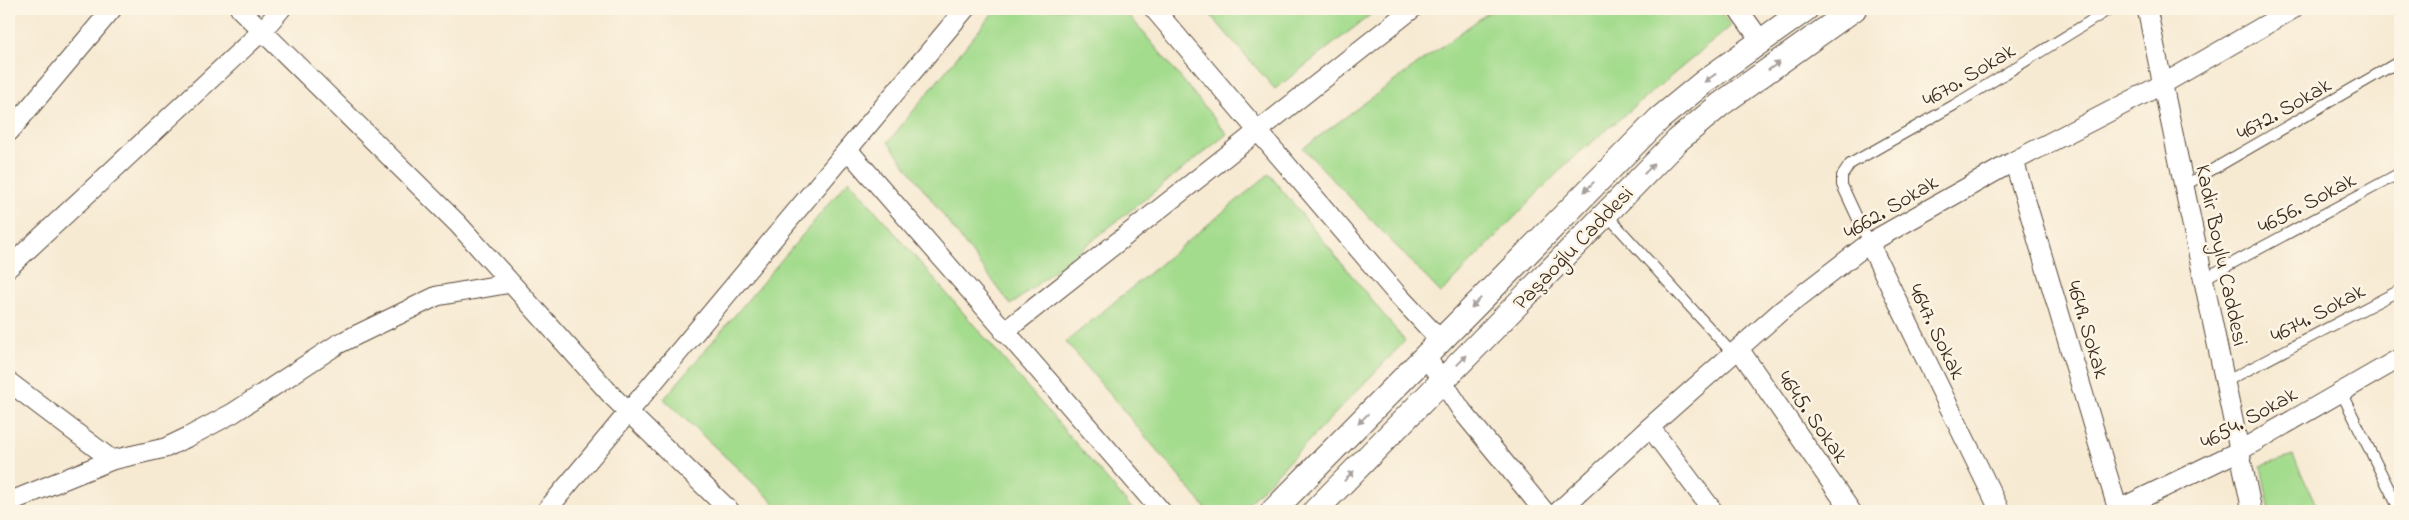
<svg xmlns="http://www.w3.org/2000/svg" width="2409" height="520" viewBox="0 0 2409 520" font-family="'Indie Flower',sans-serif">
  <rect width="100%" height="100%" fill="#fcf5e5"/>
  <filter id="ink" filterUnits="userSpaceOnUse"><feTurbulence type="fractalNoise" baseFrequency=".02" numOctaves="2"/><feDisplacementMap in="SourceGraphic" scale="10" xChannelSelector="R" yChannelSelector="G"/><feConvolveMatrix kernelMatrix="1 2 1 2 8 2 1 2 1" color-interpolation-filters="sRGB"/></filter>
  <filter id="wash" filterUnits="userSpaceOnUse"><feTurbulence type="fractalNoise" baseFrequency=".0096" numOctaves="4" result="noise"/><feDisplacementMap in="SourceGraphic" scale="20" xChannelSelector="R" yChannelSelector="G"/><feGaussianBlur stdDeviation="1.12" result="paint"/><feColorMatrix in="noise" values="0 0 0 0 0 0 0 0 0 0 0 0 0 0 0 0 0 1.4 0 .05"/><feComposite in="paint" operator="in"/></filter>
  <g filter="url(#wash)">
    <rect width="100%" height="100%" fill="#f7ead3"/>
    <!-- green -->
    <path fill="#a4dc8e" stroke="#708356" d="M 996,9 L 1124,9 L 1227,134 L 1011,305 L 888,142 Z
      M 1205,9 L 1378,9 L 1275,89 Z
      M 1493,9 L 1718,9 L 1731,26 L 1567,163 L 1441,293 L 1303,148 Z
      M 1269,174 L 1405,341 L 1241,511 L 1208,511 L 1066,342 Z
      M 849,180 L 1134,511 L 783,511 L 664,399 Z
      M 2293,456 L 2319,511 L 2270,511 L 2261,466 Z"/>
  </g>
  <g filter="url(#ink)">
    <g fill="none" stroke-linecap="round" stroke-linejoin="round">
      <defs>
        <path id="service" d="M 2184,186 L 2400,61
          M 1606,214 L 1733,354
          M 1869,243 L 1842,185 L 1842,176 L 1850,164 L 1956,104 L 2110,9
          M 2203,279 L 2400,173
          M 2225,382 L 2400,290
          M 2341,392 L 2400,511"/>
        <path id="minor" d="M 240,9 L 458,224 L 613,397 L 730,511
          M 1154,9 L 1396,293 L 1440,340
          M 1738,9 L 1761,41
          M 2147,9 L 2252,511
          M 9,132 L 112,9
          M 848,150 L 1161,511
          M 2014,161 L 2118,510
          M 1869,243 L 2000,511
          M 9,267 L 262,31 L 281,9
          M 1004,332 L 1412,9
          M 1739,349 L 1851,511
          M 1425,355 L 1462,411 L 1544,511
          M 9,382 L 112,460
          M 1650,427 L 1713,511
          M 9,502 L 112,460 L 165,448 L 188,437 L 233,413 L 338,344 L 437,296 L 511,283
          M 546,511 L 965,9
          M 1559,511 L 1650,427 L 1781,311 L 1869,243 L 2014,161 L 2163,84 L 2293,9
          M 2115,511 L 2239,451 L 2400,358"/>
        <path id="tertiary" d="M 1273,511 L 1659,119 L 1704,82 L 1806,9
          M 1315,511 L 1678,140 L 1721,104 L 1854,9"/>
      </defs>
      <!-- service casing -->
      <use href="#service" stroke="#574739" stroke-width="12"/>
      <!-- minor casing -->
      <use href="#minor" stroke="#574739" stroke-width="21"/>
      <!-- tertiary casing -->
      <use href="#tertiary" stroke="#574739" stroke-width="26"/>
      <!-- service -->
      <use href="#service" stroke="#fff" stroke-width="10"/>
      <!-- minor -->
      <use href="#minor" stroke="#fff" stroke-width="19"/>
      <!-- tertiary -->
      <use href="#tertiary" stroke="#fff" stroke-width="24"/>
    </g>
    <!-- one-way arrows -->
    <defs><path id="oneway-solid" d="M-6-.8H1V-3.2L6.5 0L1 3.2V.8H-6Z" transform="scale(1.25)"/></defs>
    <g fill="#a79f9a">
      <use href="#oneway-solid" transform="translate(1774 66) rotate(-36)"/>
      <use href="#oneway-solid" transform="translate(1710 78) rotate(144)"/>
      <use href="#oneway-solid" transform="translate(1649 169) rotate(-45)"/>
      <use href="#oneway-solid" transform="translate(1589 187) rotate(134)"/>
      <use href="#oneway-solid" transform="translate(1476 303) rotate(134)"/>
      <use href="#oneway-solid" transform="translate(1462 360) rotate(-46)"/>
      <use href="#oneway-solid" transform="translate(1363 419) rotate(134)"/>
      <use href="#oneway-solid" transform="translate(1349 476) rotate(-46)"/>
    </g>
  </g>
  <g text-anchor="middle" stroke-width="5" stroke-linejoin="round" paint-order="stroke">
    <!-- street labels -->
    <g font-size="22" fill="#3b2a1e" stroke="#fcf5e5">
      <text transform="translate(1968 74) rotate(-31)" y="8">4670. Sokak</text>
      <text transform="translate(2283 108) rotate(-30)" y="8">4672. Sokak</text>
      <text transform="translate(2306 202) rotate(-28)" y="8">4656. Sokak</text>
      <text transform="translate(1890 206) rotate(-31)" y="8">4662. Sokak</text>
      <text transform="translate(1572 247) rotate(-46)" y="8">Paşaoğlu Caddesi</text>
      <text transform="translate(2223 255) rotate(78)" y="8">Kadir Boylu Caddesi</text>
      <text transform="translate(2317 312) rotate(-28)" y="8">4674. Sokak</text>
      <text transform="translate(2089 329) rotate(73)" y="8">4649. Sokak</text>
      <text transform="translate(1938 331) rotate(64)" y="8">4647. Sokak</text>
      <text transform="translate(1814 416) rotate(55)" y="8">4645. Sokak</text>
      <text transform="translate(2248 417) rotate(-29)" y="8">4654. Sokak</text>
    </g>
  </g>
  <!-- margin -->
  <rect width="2409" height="520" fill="none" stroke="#fcf5e5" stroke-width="30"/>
</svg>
